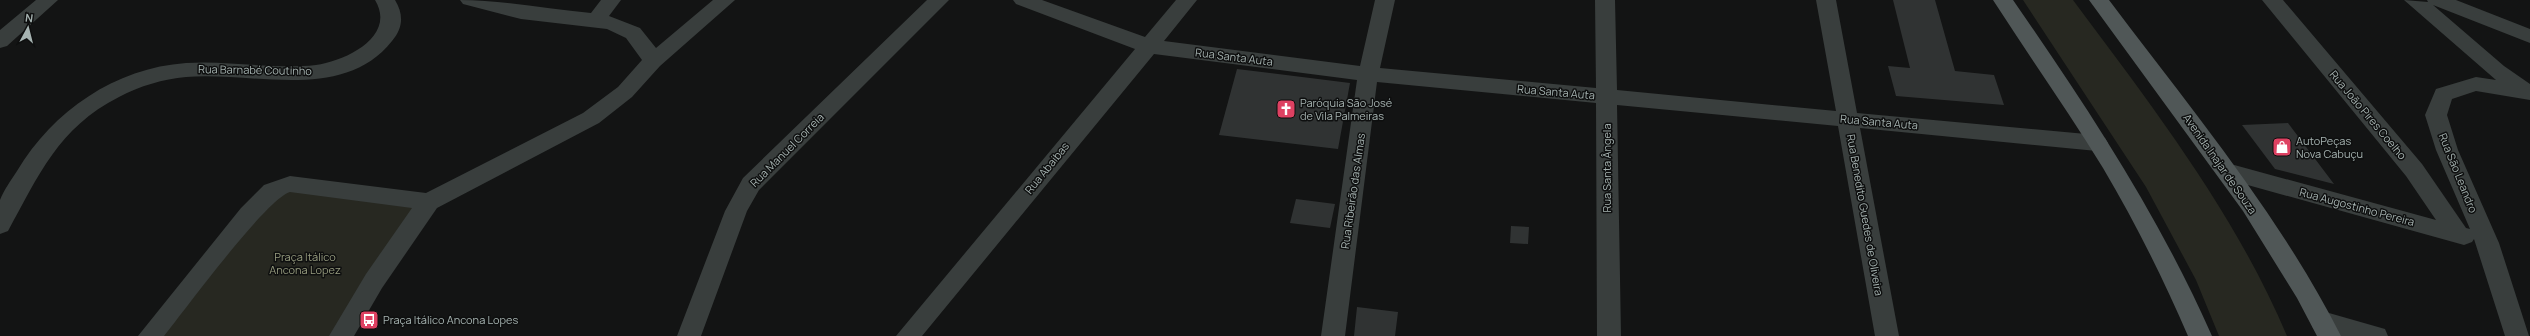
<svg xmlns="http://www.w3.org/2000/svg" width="2530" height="336" viewBox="0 0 2530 336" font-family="Manrope,sans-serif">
  <rect width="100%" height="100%" fill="#131414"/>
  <!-- green -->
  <path fill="#272821" d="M 2023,0 L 2073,0 C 2152,106 2235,213 2287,336 L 2219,336 L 2196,280 L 2146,187 Z
    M 282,185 L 429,202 L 344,336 L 150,336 Z"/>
  <!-- building -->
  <path fill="#303333" d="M 1893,0 L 1935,0 L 1955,71 L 1994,75 L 2004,105 L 1896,96 L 1888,66 L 1910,68 Z
    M 1237,69 L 1350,83 L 1338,149 L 1219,135 Z
    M 2288,123 L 2334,184 L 2275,169 L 2242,125 Z
    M 1296,199 L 1335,204 L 1330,228 L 1290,223 Z
    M 1511,226 L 1529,227 L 1528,244 L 1510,243 Z
    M 1357,307 L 1398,312 L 1395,336 L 1354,336 Z"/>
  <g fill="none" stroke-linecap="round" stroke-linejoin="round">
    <!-- minor -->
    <path fill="#393e3d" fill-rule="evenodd" d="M 36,0 L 58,0 L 7,46 L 0,48 L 0,30 Z
      M 375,0 L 395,0 C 404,15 403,28 392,41 C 343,103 252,71 186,77 C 163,79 140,86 119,97 C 58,128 39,175 8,231 L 0,234 C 0,224 0,210 0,200 C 4,190 11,180 17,171 C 53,111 115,68 186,63 C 229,60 273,70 316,65 C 346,61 397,36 375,0 Z
      M 460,0 C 503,0 548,9 591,13 L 601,0 L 621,0 L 609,16 L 640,28 L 656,48 L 713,0 L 735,0 L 660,66 L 632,97 L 599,123 L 437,208 L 382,288 L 354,336 L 329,336 L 366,274 L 412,208 L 290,192 C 266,199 185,310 164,336 L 138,336 L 241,208 L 264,185 L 290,176 L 426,193 L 583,113 L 618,87 L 642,60 L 626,38 L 607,29 L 521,19 L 463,4 Z
      M 927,0 L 949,0 L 759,190 L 747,211 L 701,336 L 677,336 L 725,211 L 743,178 Z
      M 1013,0 L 1042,0 L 1145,37 L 1176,0 L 1197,0 L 1164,41 L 1360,66 L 1375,0 L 1395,0 L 1380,68 L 1596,88 L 1595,0 L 1615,0 L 1617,90 L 1836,111 L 1816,0 L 1836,0 L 1857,113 L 2097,135 L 2105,138 L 2108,143 L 2105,148 L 2097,151 L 1860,128 L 1899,336 L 1875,336 L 1838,126 L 1617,105 L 1621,336 L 1597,336 L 1596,103 L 1377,82 L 1345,336 L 1321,336 L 1357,80 L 1154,54 L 922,336 L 896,336 L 1135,49 L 1016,4 Z
      M 2262,0 L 2283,0 L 2422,164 L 2466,228 L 2470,229 L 2436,150 L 2425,115 L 2436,89 L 2476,77 L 2496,80 L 2404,0 L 2428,2 L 2427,0 L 2456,0 L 2530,29 L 2530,43 L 2433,5 L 2504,66 L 2530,84 L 2530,100 L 2476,91 L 2452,99 L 2447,115 L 2458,150 L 2499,243 L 2529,336 L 2505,336 L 2474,239 L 2472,242 L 2464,245 L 2219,177 L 2216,171 L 2219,165 L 2227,163 L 2436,220 L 2406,176 Z
      M 2322,311 L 2385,329 L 2388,336 L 2341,336 L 2313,328 L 2310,321 L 2313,314 Z"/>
    <!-- major -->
    <path fill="#505757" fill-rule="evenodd" d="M 1993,0 L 2013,0 C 2088,108 2159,216 2212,336 L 2188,336 C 2163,278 2135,222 2103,168 C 2068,111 2029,56 1993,0 Z
      M 2089,0 L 2109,0 C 2191,109 2279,214 2341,336 L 2317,336 L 2297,298 L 2243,211 Z"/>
  </g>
  <!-- icons -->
  <defs>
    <symbol id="church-square" viewBox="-11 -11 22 22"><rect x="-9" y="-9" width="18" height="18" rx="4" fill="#de4162" stroke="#0e0f0f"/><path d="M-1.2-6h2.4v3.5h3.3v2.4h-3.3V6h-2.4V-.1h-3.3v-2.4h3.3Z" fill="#fff"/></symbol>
    <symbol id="shop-square" viewBox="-11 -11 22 22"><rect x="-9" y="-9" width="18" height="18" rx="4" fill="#de4162" stroke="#0e0f0f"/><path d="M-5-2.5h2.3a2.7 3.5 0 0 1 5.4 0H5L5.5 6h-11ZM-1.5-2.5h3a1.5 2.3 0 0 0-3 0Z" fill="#fff"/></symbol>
    <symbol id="bus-square" viewBox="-11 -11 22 22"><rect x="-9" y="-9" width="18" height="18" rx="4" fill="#de4162" stroke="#0e0f0f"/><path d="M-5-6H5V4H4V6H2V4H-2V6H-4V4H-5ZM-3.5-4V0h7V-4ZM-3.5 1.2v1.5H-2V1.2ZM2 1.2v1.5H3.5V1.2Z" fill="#fff"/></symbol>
  </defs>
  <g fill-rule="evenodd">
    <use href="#church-square" x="1275" y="98" width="22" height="22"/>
    <use href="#shop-square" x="2271" y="136" width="22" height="22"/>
    <use href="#bus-square" x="358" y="309" width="22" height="22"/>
  </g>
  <g text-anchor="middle" stroke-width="3" stroke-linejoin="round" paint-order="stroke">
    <!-- street labels -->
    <g font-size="11" fill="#a6b3b1" stroke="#0e0f0f">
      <text transform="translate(1234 57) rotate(7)" y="4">Rua Santa Auta</text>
      <text transform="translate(255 70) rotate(1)" y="4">Rua Barnabé Coutinho</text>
      <text transform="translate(1556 92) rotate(5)" y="4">Rua Santa Auta</text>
      <text transform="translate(2368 115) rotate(50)" y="4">Rua João Pires Coelho</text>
      <text transform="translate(1879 122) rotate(5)" y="4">Rua Santa Auta</text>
      <text transform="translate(787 150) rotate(-45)" y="4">Rua Manuel Correia</text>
      <text transform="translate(2220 164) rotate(55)" y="4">Avenida Inajar de Souza</text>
      <text transform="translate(1047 168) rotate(-51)" y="4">Rua Abaibas</text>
      <text transform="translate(1607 168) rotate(-90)" y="4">Rua Santa Ângela</text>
      <text transform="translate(2458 173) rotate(68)" y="4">Rua São Leandro</text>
      <text transform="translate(1353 191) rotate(-82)" y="4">Rua Ribeirão das Almas</text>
      <text transform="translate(2357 207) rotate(15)" y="4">Rua Augostinho Pereira</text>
      <text transform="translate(1865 215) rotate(80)" y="4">Rua Benedito Guedes de Oliveira</text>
    </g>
    <!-- poi labels -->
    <g font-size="11" fill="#a6b3b1" stroke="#0e0f0f" text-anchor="start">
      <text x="1300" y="107">Paróquia São José<tspan x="1300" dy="13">de Vila Palmeiras</tspan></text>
      <text x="2296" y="145">AutoPeças<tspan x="2296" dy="13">Nova Cabuçu</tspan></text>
      <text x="383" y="324">Praça Itálico Ancona Lopes</text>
    </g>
    <!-- park labels -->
    <g font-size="11" fill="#979c7f" stroke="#0e0f0f">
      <text x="305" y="261">Praça Itálico<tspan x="305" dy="13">Ancona Lopez</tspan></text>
    </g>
  </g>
  <!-- north arrow -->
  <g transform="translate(28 28) rotate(7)" stroke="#0e0f0f" stroke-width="3" paint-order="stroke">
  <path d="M0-3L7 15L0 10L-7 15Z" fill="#a6b3b1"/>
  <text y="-6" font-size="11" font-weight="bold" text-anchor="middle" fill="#a6b3b1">N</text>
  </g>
</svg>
